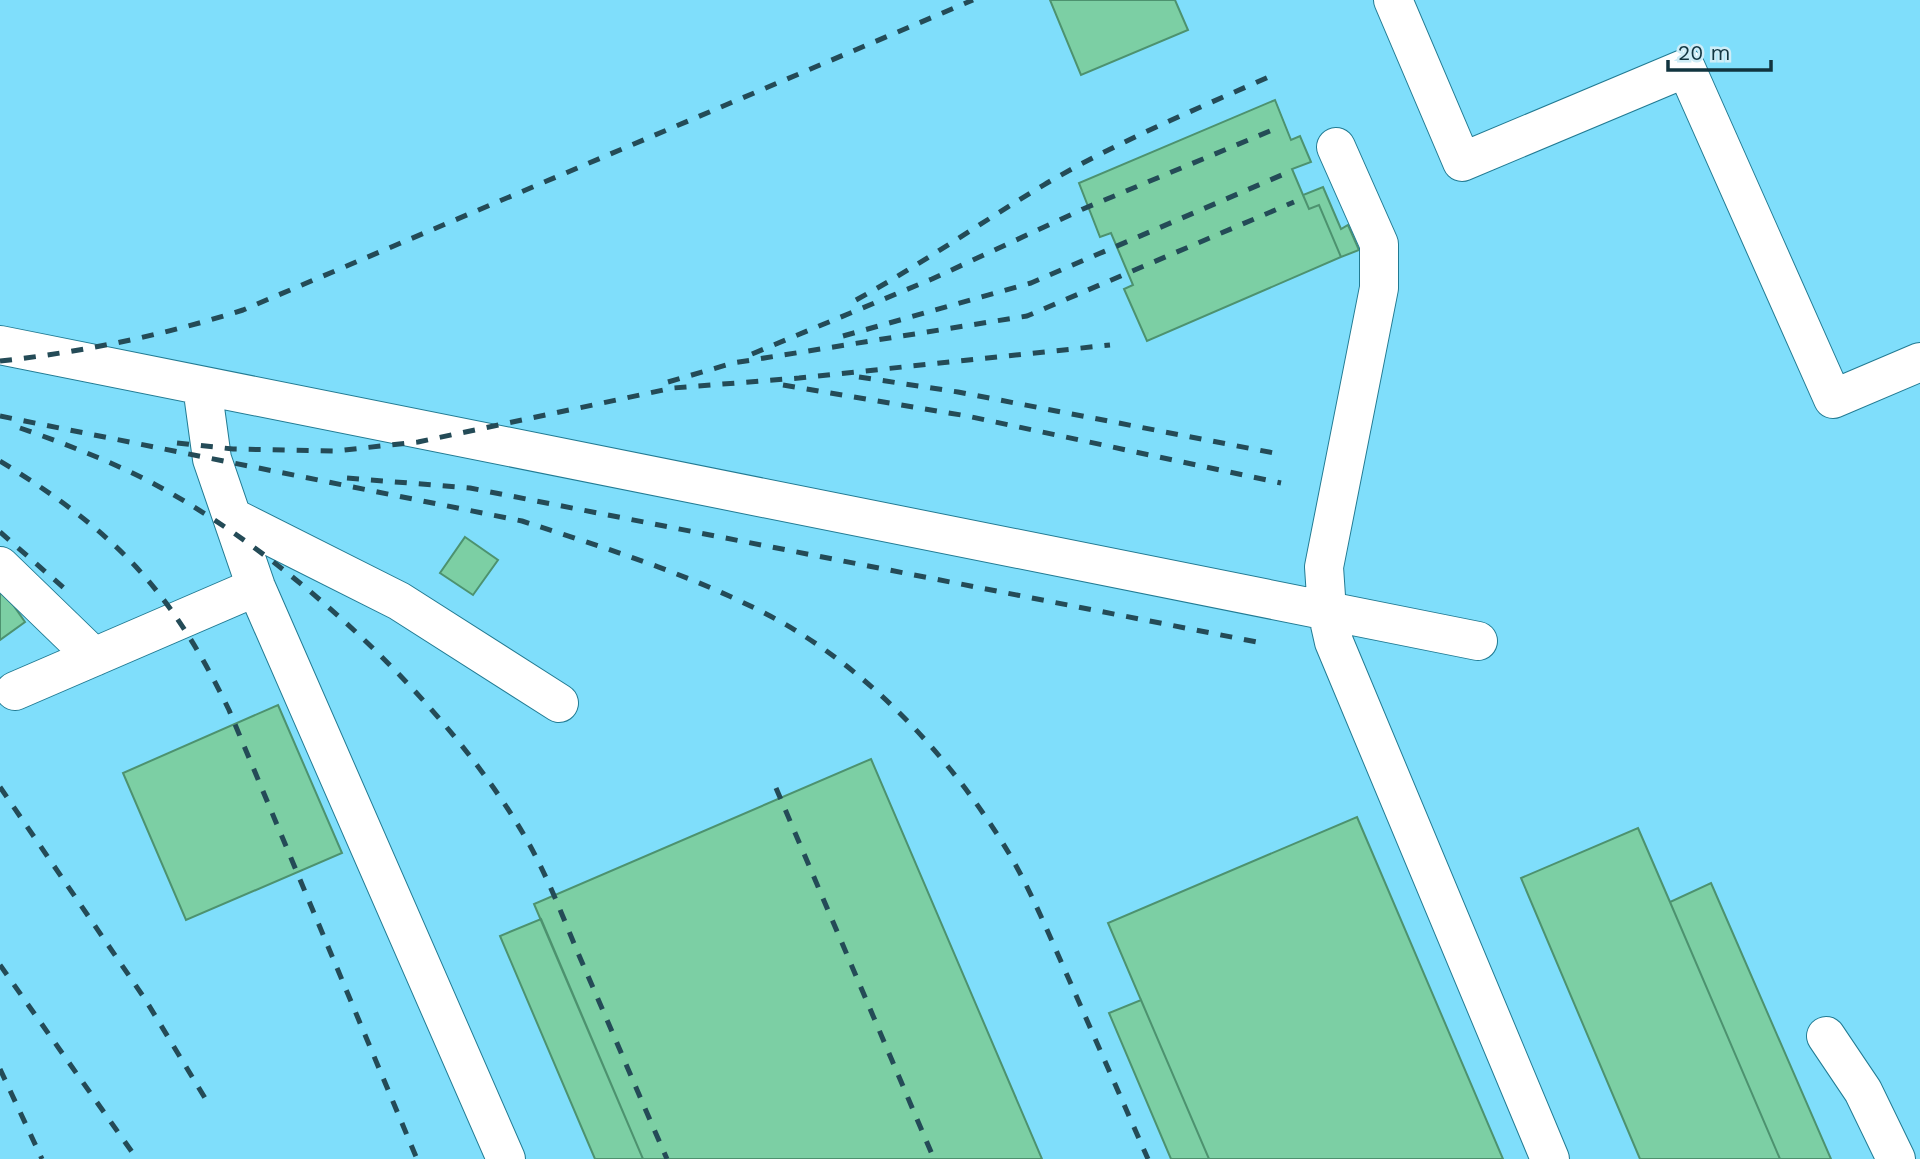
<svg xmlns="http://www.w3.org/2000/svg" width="1920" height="1159" viewBox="0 0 1920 1159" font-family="'Work Sans',sans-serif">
  <rect width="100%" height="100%" fill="#a5e5fa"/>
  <!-- built -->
  <path fill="#7fdefb" d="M 0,0 L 1920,0 L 1920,1159 L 0,1159 Z"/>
  <!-- building -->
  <path fill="#7ccfa4" stroke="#4d926f" stroke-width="2" d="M 1050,0 L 1175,0 L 1188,30 L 1081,75 Z
    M 1275,100 L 1291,140 L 1300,136 L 1311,162 L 1292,169 L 1303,195 L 1309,209 L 1319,205 L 1341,257 L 1147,341 L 1124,289 L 1133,285 L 1111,233 L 1100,237 L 1079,183 Z
    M 1323,187 L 1341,229 L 1348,225 L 1359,250 L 1341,257 L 1319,205 L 1309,209 L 1303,195 Z
    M 465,537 L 498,560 L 473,595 L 440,573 Z
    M 0,586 L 25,622 L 0,640 Z
    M 278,705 L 342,853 L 186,920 L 123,773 Z
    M 871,759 L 1042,1159 L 643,1159 L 534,904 Z
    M 1357,817 L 1503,1159 L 1209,1159 L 1108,923 Z
    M 1638,828 L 1670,902 L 1780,1159 L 1640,1159 L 1521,878 Z
    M 1711,883 L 1831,1159 L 1780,1159 L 1670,902 Z
    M 541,919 L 643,1159 L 595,1159 L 500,936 Z
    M 1141,1000 L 1209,1159 L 1171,1159 L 1109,1013 Z"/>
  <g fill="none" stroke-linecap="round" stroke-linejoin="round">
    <defs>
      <path id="minor" d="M 1393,0 L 1462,162 L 1686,68 L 1833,399 L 1920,362
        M 1336,147 L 1379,244 L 1379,288 L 1324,567 L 1327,611 L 1334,642 L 1550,1159
        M 0,345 L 1478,641
        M 202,386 L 212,459 L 256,587 L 506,1159
        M 232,517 L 399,601 L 559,703
        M 0,566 L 94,657
        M 15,691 L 256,587
        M 1826,1036 L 1863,1091 L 1896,1159"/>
    </defs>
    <!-- minor casing -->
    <use href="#minor" stroke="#227b93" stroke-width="40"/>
    <!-- minor -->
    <use href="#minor" stroke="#fff" stroke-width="38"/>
    <!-- rail -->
    <path stroke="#244b57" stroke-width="5" stroke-dasharray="12 12" stroke-linecap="butt" d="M 856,300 C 922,264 983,221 1047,183 C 1119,141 1197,109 1273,75
      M 843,336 L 1031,283 L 1284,174
      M 752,354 L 932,279 L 1083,209 L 1277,128
      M 0,361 C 83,352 164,335 243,310 L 973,0
      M 859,377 L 958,392 L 1279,454
      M 668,382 L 733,363 L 1027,316 L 1294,202
      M 783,385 L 967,416 L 1281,483
      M 0,416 L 522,521 C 609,549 702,578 783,623 C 877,677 955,763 1010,855 C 1032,893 1049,935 1067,975 C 1094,1036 1121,1098 1148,1159
      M 20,428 C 66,444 113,462 156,485 C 292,558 446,702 524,835 C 547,874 563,918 581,960 C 610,1026 638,1093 667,1159
      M 177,443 L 233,449 L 335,451 L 418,442 L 673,388 L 799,378 L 1110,345
      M 0,461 C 115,532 170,588 229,710 L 417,1159
      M 347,478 L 470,488 L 1262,643
      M 0,532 L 72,595
      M 0,787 L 145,999 L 208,1103
      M 776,788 L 934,1159
      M 0,965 L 137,1159
      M 0,1069 L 42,1159"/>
  </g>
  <!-- scale -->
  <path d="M1668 60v10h103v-10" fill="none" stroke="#11343f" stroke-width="3.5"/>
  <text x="1678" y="60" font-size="21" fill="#11343f" stroke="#ceedf7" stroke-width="5" paint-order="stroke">20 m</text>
</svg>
